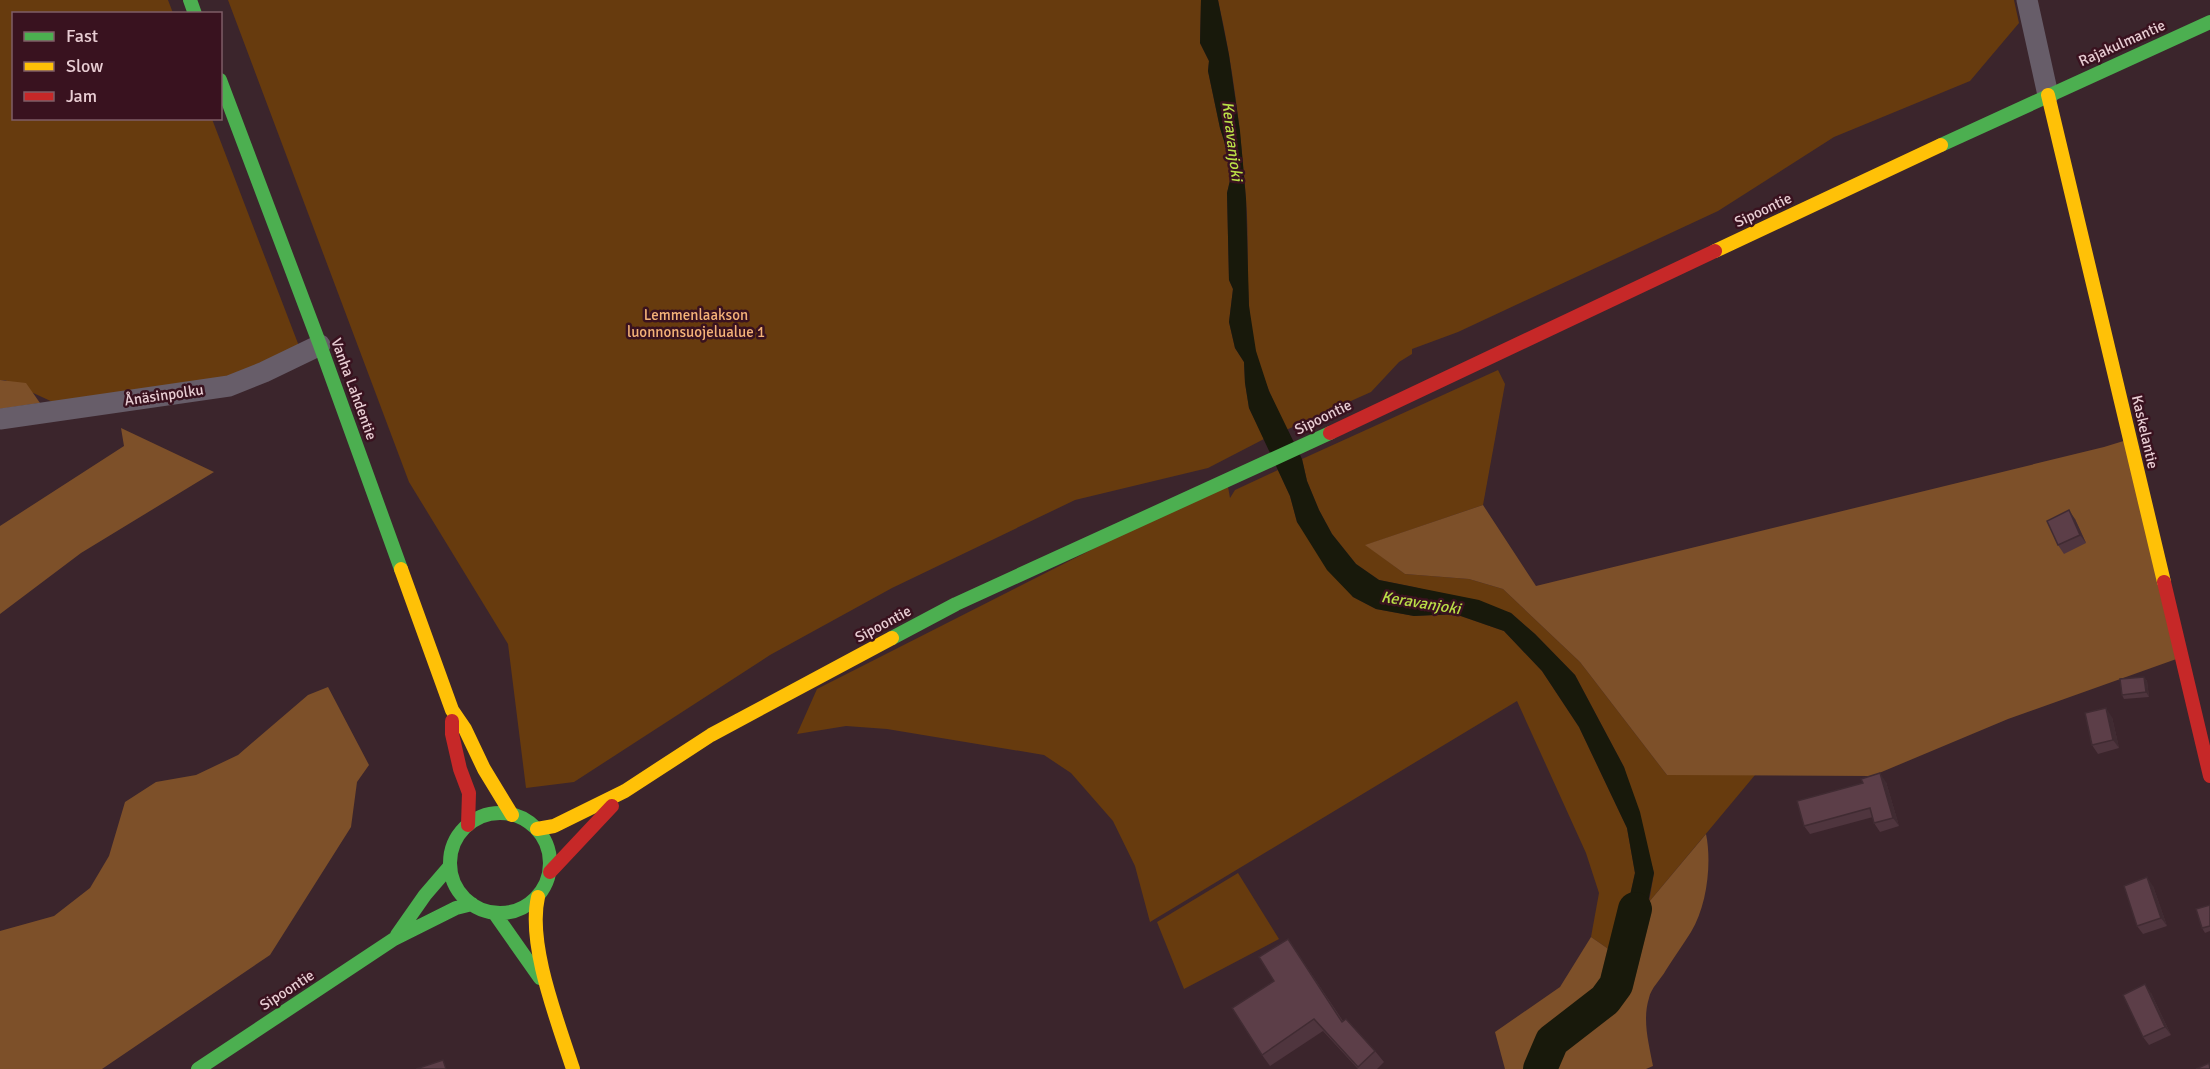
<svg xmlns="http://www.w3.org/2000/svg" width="2210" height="1069" viewBox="0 0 2210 1069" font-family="Signika,sans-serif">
  <rect width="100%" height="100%" fill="#3b252c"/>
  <!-- green -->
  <path fill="#673b0e" d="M 0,0 L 168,0 L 173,13 L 14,14 L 14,118 L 212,119 L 302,354 L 264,372 L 68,409 L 5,380 L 0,380 Z
    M 228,0 L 1201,0 L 1200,43 L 1209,61 L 1208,71 L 1220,128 L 1226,147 L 1231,156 L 1233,168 L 1227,193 L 1229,280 L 1233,289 L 1229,322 L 1235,348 L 1244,362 L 1245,383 L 1249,408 L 1264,439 L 1208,468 L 1075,500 L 892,588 L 770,655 L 574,782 L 526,788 L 508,644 L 409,482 Z
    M 1218,0 L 2014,0 L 2019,23 L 1970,81 L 1834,137 L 1718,211 L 1458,332 L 1412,349 L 1412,354 L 1399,362 L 1371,392 L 1286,430 C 1274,403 1262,377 1255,349 C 1244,302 1250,247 1246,199 C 1241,132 1233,65 1218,0 Z
    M 1498,370 L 1505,384 L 1483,505 L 1366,545 L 1405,574 L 1469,579 L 1503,589 L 1580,662 L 1667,775 L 1755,775 L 1649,902 L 1654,873 L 1624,767 L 1575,675 L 1535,634 L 1511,613 L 1414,587 L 1379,580 L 1356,564 L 1332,534 L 1319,510 L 1307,481 L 1302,459 Z
    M 1278,470 L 1290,496 L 1297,522 L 1353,597 L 1376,609 L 1414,616 L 1455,614 L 1504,631 L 1542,671 L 1579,727 L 1627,828 L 1635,873 L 1627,909 L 1617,933 L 1617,955 L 1591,937 L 1599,893 L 1586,853 L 1517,701 L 1150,922 L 1135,866 L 1113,821 L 1071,773 L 1044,755 L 887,729 L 846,726 L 797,734 L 817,689 L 1227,481 L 1230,498 L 1235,490 Z
    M 1238,873 L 1279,939 L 1184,989 L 1157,922 Z"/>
  <!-- forest -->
  <path fill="#7d5029" d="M 0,380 L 26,383 L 40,403 L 0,409 Z
    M 121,428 L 214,472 L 81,553 L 0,614 L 0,526 L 124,446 Z
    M 2130,439 L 2182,657 L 2008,719 L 1872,776 L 1667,775 L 1580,662 L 1503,589 L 1469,579 L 1405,574 L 1365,545 L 1483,505 L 1536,586 L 2104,447 Z
    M 328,687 L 369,765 L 357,782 L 351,827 L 270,955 L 102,1069 L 0,1069 L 0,931 L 54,916 L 90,888 L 109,856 L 125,802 L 156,782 L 196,775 L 238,755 L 308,695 Z
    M 1706,834 C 1712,863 1707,906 1691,932 C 1683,945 1674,957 1666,970 C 1661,979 1651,988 1649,998 C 1642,1020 1649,1044 1653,1066 L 1646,1069 L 1545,1069 L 1555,1044 L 1605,1005 L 1621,985 L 1637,956 L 1649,902 Z
    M 1591,937 L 1617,955 L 1612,984 L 1600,997 L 1549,1039 L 1535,1069 L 1505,1069 L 1495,1032 L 1560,987 Z"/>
  <!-- water -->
  <path fill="#18190b" d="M 1201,0 L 1218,0 L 1229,55 L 1240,131 L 1246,199 L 1249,306 L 1256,351 L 1269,391 L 1302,459 L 1307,481 L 1319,510 L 1332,534 L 1356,564 L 1379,580 L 1479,600 L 1511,613 L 1535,634 L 1575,675 L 1624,767 L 1640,812 L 1654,873 L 1637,956 L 1617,955 L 1617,933 L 1627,909 L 1635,873 L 1627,828 L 1579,727 L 1542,671 L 1504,631 L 1455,614 L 1414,616 L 1376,609 L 1353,597 L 1327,570 L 1297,522 L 1290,496 L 1249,408 L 1245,383 L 1244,362 L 1235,348 L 1229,322 L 1233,289 L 1229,280 L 1227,193 L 1233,168 L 1231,156 L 1226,147 L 1220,128 L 1208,71 L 1209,61 L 1200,43 Z"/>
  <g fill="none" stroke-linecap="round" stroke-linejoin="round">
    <!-- river -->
    <path stroke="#18190b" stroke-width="34" d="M 1540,1069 L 1552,1041 L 1605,1000 L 1616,985 L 1635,909"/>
    <!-- street -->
    <path stroke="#675d69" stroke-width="21" d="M 2027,0 L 2048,95
      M 0,419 L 229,386 L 264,372 L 320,345"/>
    <!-- fast -->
    <path stroke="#4caf50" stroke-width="14" d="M 190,0 L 195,14
      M 220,80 L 320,345 L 401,569
      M 1941,145 L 2210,22
      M 892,638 L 956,604 L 1330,433
      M450 863a50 50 0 1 1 100 0a50 50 0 1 1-100 0Z
      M 495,914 L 540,978
      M 397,935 L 425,895 L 450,866
      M 198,1069 L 394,939 L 456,908 L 472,904"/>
    <!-- slow -->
    <path stroke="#ffc107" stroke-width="14" d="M 2048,95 L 2164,582
      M 1715,251 L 1941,145
      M 401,569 L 452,710 L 465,729 L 484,769 L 512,815
      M 537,829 L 554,826 L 625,791 L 711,735 L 892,638
      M 538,897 C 527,945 558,1022 573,1069"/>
    <!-- jam -->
    <path stroke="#c62828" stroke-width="14" d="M 1330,433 L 1715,251
      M 2164,582 L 2210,776
      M 452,721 L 452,734 L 460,769 L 469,793 L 468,825
      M 550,872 L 612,806"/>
  </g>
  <!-- wall -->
  <path fill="#4f353e" d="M 2075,519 L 2086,543 L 2064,554 L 2058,545 Z
    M 2144,677 L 2147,681 L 2149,697 L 2124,699 L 2122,695 Z
    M 2112,717 L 2119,748 L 2098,754 L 2092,745 Z
    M 1886,782 L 1899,826 L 1880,832 L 1874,823 L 1873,817 L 1810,834 L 1804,826 Z
    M 2153,886 L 2167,926 L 2143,934 L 2137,926 Z
    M 2210,905 L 2210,931 L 2205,933 L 2202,928 Z
    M 1288,939 L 1343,1021 L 1375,1051 L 1384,1062 L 1377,1069 L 1358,1069 L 1323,1031 L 1270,1066 L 1262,1055 L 1274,981 Z
    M 2151,993 L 2171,1035 L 2149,1045 L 2143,1037 Z"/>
  <!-- shaded-wall -->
  <path fill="#402b32" d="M 2069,510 L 2075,519 L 2086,543 L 2080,535 Z
    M 2144,677 L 2147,681 L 2149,697 L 2146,692 Z
    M 2106,708 L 2112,717 L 2119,748 L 2113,740 Z
    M 1880,773 L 1886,782 L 1899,826 L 1893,818 Z
    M 2147,877 L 2153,886 L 2167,926 L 2161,918 Z
    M 2145,984 L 2151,993 L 2171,1035 L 2165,1027 Z"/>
  <!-- building -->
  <path fill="#5c3e48" stroke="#402b32" stroke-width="1.5" d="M 2069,510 L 2080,535 L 2058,545 L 2047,521 Z
    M 2144,677 L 2146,692 L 2122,695 L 2120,679 Z
    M 2106,708 L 2113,740 L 2092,745 L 2085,713 Z
    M 1880,773 L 1893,818 L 1874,823 L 1870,808 L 1804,826 L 1797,801 L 1863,783 L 1861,779 Z
    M 2147,877 L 2161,918 L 2137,926 L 2124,886 Z
    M 2210,905 L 2210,926 L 2202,928 L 2196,909 Z
    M 1288,939 L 1342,1022 L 1346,1019 L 1375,1051 L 1358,1067 L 1314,1019 L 1262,1055 L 1232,1008 L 1274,981 L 1259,957 Z
    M 2145,984 L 2165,1027 L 2143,1037 L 2123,995 Z
    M 443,1060 L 446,1069 L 416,1069 Z
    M 2209,1063 L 2210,1069 L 2196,1069 Z"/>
  <g text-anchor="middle" stroke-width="5" stroke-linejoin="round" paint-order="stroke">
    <!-- street labels -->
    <g font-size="15" fill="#e8cdd3" stroke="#39121f">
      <text transform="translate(2122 43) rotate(-24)" y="5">Rajakulmantie</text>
      <text transform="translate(1763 210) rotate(-25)" y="5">Sipoontie</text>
      <text transform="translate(354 389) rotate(70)" y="5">Vanha Lahdentie</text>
      <text transform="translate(164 395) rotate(-8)" y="5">Ånäsinpolku</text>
      <text transform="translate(1323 417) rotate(-26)" y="5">Sipoontie</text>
      <text transform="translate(2145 432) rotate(77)" y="5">Kaskelantie</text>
      <text transform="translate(883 624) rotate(-28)" y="5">Sipoontie</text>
      <text transform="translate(287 990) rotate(-33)" y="5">Sipoontie</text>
    </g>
    <!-- park labels -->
    <g font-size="15" fill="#f4b278" stroke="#39121f">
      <text x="696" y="320">Lemmenlaakson<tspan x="696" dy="17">luonnonsuojelualue 1</tspan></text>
    </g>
    <!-- water labels -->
    <g font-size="16" font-style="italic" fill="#badf47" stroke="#39121f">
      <text transform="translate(1233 141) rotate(83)" y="6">Keravanjoki</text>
      <text transform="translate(1421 602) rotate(9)" y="6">Keravanjoki</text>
    </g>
  </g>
  <!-- legend -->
  <rect x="12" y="12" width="210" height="108" fill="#39121f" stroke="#7f5d67" stroke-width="1.5"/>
  <rect x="24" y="32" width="30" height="9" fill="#4caf50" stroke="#7f5d67" stroke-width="1.5"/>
  <text x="66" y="42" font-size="18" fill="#e8cdd3">Fast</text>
  <rect x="24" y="62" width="30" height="9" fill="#ffc107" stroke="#7f5d67" stroke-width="1.5"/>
  <text x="66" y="72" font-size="18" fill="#e8cdd3">Slow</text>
  <rect x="24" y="92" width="30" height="9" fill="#c62828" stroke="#7f5d67" stroke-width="1.5"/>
  <text x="66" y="102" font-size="18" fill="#e8cdd3">Jam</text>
</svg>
